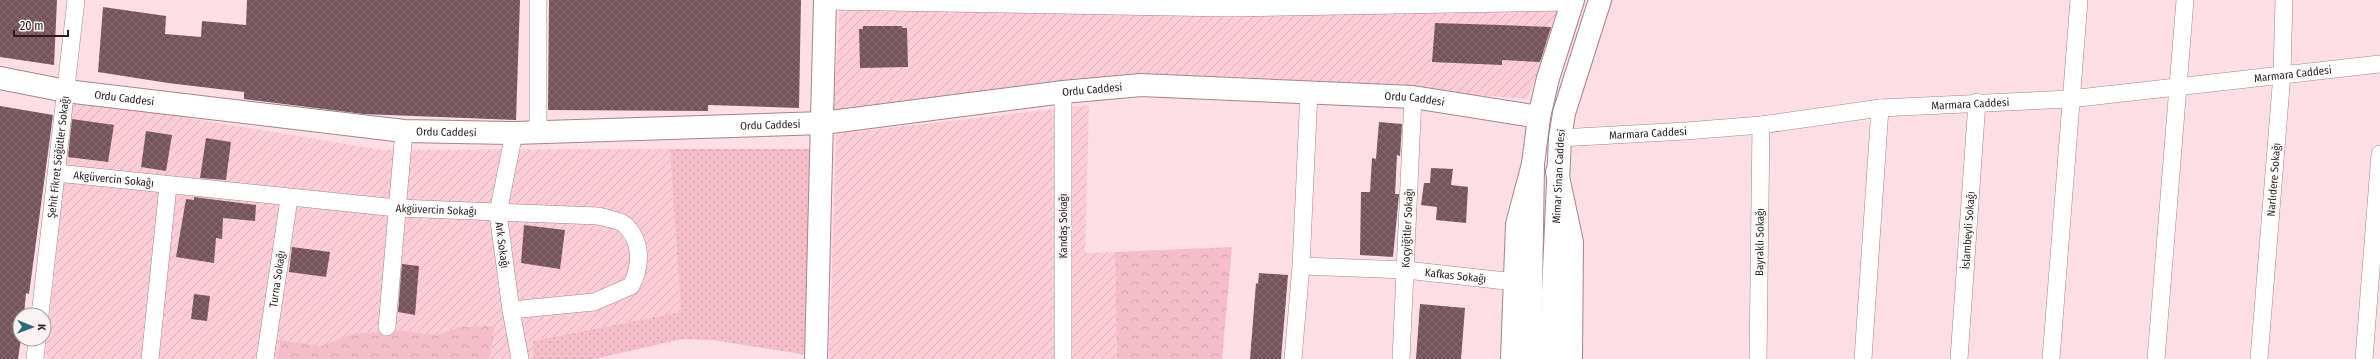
<svg xmlns="http://www.w3.org/2000/svg" width="2380" height="359" viewBox="0 0 2380 359" font-family="'Fira Sans Condensed',sans-serif">
  <defs>
    <pattern id="industrial-furrows" width="10" height="10" patternUnits="userSpaceOnUse"><rect width="10" height="10" fill="#fccdd7"/><path d="M-1 1l2-2M0 10L10 0M9 11l2-2" fill="none" stroke="#d8afb8"/></pattern>
    <pattern id="grass-dots" width="8" height="8" patternUnits="userSpaceOnUse"><rect width="8" height="8" fill="#f4bdc9"/><path d="M2 2h.1M6 6h.1" fill="none" stroke="#d1a2ac" stroke-width="1.8" stroke-linecap="round"/></pattern>
    <pattern id="park-crowns" width="20" height="18" patternUnits="userSpaceOnUse"><rect width="20" height="18" fill="#f4bdc9"/><path d="M2 6a3 3 0 1 1 6 0M12 15a3 3 0 1 1 6 0" fill="none" stroke="#d1a2ac"/></pattern>
    <pattern id="building-cross-hatch" width="8" height="8" patternUnits="userSpaceOnUse"><rect width="8" height="8" fill="#74535b"/><path d="M0 0l8 8M0 8l8-8" fill="none" stroke="#876d73"/></pattern>
  </defs>
  <rect width="100%" height="100%" fill="#fddee4"/>
  <!-- industrial -->
  <path fill="url(#industrial-furrows)" d="M 840,0 L 1566,0 L 1527,99 L 1228,76 L 833,116 Z
    M 73,99 L 382,150 L 670,149 L 681,312 L 533,341 L 534,359 L 490,359 L 495,327 L 459,327 L 437,335 L 397,330 L 352,334 L 321,346 L 280,340 L 278,359 L 45,359 Z
    M 1089,105 L 1085,253 L 1115,252 L 1117,359 L 829,359 L 836,134 Z"/>
  <!-- grass -->
  <path fill="url(#grass-dots)" d="M 670,149 L 814,149 L 807,355 L 713,340 L 682,339 L 594,359 L 534,359 L 533,341 L 681,312 Z"/>
  <!-- park -->
  <path fill="url(#park-crowns)" d="M 1232,247 L 1222,359 L 1117,359 L 1115,252 Z
    M 495,326 L 490,359 L 278,359 L 280,340 L 321,346 L 352,334 L 397,330 L 437,335 L 459,327 Z"/>
  <!-- building -->
  <path fill="url(#building-cross-hatch)" d="M 0,0 L 57,0 L 54,65 L 0,57 Z
    M 247,0 L 520,0 L 516,120 L 363,114 L 244,99 L 244,92 L 168,83 L 98,72 L 103,7 L 166,16 L 165,34 L 201,37 L 202,21 L 246,25 Z
    M 549,0 L 801,0 L 799,108 L 708,105 L 708,111 L 548,110 Z
    M 1435,23 L 1501,25 L 1551,27 L 1540,62 L 1502,60 L 1502,65 L 1432,62 Z
    M 863,26 L 902,26 L 902,28 L 907,28 L 908,67 L 860,68 L 859,29 L 863,29 Z
    M 0,106 L 53,115 L 29,294 L 26,293 L 24,315 L 20,315 L 21,339 L 18,359 L 0,359 Z
    M 72,119 L 114,125 L 108,162 L 68,157 Z
    M 1379,122 L 1402,124 L 1400,156 L 1397,155 L 1395,194 L 1399,194 L 1393,257 L 1360,255 L 1361,192 L 1370,192 L 1372,158 L 1376,159 Z
    M 146,131 L 172,135 L 166,171 L 141,167 Z
    M 206,138 L 231,142 L 226,180 L 200,178 Z
    M 1431,168 L 1453,169 L 1451,185 L 1468,187 L 1466,223 L 1436,220 L 1437,207 L 1421,205 L 1424,183 L 1430,183 Z
    M 194,197 L 256,205 L 255,221 L 223,218 L 222,239 L 216,238 L 214,263 L 176,257 L 186,199 L 194,200 Z
    M 524,225 L 565,230 L 560,269 L 521,263 Z
    M 292,247 L 330,252 L 326,277 L 289,272 Z
    M 402,264 L 419,266 L 415,315 L 398,312 Z
    M 1259,273 L 1288,275 L 1281,359 L 1250,359 L 1256,283 L 1258,284 Z
    M 194,294 L 210,296 L 207,321 L 191,319 Z
    M 1420,304 L 1465,308 L 1461,359 L 1416,359 Z"/>
  <g fill="none" stroke-linecap="round" stroke-linejoin="round">
    <defs>
      <g id="minor">
        <path d="M 538,0 L 538,132"/>
        <path d="M 825,1 L 1229,8 L 1573,2"/>
        <path d="M 1063,92 L 1063,359"/>
        <path id="s1" d="M 514,133 L 498,213 L 511,310 L 520,359"/>
        <path id="s2" d="M 1560,138 L 1686,131 L 1761,125 L 1880,108 L 2070,99 L 2380,64"/>
        <path id="s3" d="M 57,173 L 397,208 L 598,216 C 605,218 620,220 625,225 C 643,242 641,267 631,286 L 594,302 L 511,310"/>
        <path id="s4" d="M 1301,266 L 1406,270 L 1515,282"/>
        <path id="s5" d="M 40,315 L 76,0"/>
        <path d="M 387,327 L 404,131"/>
        <path d="M 35,359 L 37,339"/>
        <path d="M 150,359 L 168,186"/>
        <path id="s6" d="M 265,359 L 289,199"/>
        <path d="M 1293,359 L 1301,266 L 1309,91"/>
        <path id="s7" d="M 1401,359 L 1413,97"/>
        <path id="s8" d="M 1758,359 L 1761,125"/>
        <path d="M 1863,359 L 1880,108"/>
        <path id="s9" d="M 1959,359 L 1977,102"/>
        <path d="M 2051,359 L 2079,0"/>
        <path d="M 2156,359 L 2185,0"/>
        <path id="s10" d="M 2259,359 L 2282,74 L 2284,0"/>
        <path d="M 2364,359 L 2380,154"/>
      </g>
      <g id="tertiary">
        <path id="s11" d="M 0,78 L 66,91 L 404,131 L 514,133 L 823,123 L 1063,92 L 1141,85 L 1413,97 L 1539,117"/>
        <path d="M 816,359 L 825,0"/>
      </g>
      <g id="secondary">
        <path d="M 1530,359 L 1533,164 L 1539,117 L 1548,78 L 1573,0"/>
        <path id="s12" d="M 1550,359 L 1560,138 L 1564,113 L 1600,0"/>
      </g>
      <path id="primary" d="M 1557,172 L 1572,242 L 1571,359
        M 1512,359 L 1517,224 L 1533,164"/>
    </defs>
    <!-- minor casing -->
    <use href="#minor" stroke="#a6838a" stroke-width="18"/>
    <!-- tertiary casing -->
    <use href="#tertiary" stroke="#a6838a" stroke-width="24"/>
    <!-- secondary casing -->
    <use href="#secondary" stroke="#a6838a" stroke-width="24"/>
    <!-- primary casing -->
    <use href="#primary" stroke="#a6838a" stroke-width="24"/>
    <!-- minor -->
    <use href="#minor" stroke="#fff" stroke-width="17"/>
    <!-- tertiary -->
    <use href="#tertiary" stroke="#fff" stroke-width="22"/>
    <!-- secondary -->
    <use href="#secondary" stroke="#fff" stroke-width="22"/>
    <!-- primary -->
    <use href="#primary" stroke="#fff" stroke-width="22"/>
  </g>
  <g text-anchor="middle" stroke-width="4" stroke-linejoin="round" paint-order="stroke">
    <!-- street labels -->
    <g font-size="11" fill="#291b1e" stroke="#faf2f3">
      <text dy="4" stroke="none"><textPath href="#s2" startOffset="736">Marmara Caddesi</textPath></text>
      <text dy="4" stroke="none"><textPath href="#s11" startOffset="1098">Ordu Caddesi</textPath></text>
      <text dy="4" stroke="none"><textPath href="#s11" startOffset="126">Ordu Caddesi</textPath></text>
      <text dy="4" stroke="none"><textPath href="#s11" startOffset="1421">Ordu Caddesi</textPath></text>
      <text dy="4" stroke="none"><textPath href="#s2" startOffset="412">Marmara Caddesi</textPath></text>
      <text dy="4" stroke="none"><textPath href="#s11" startOffset="774">Ordu Caddesi</textPath></text>
      <text dy="4" stroke="none"><textPath href="#s11" startOffset="450">Ordu Caddesi</textPath></text>
      <text dy="4" stroke="none"><textPath href="#s2" startOffset="88">Marmara Caddesi</textPath></text>
      <text dy="4" stroke="none"><textPath href="#s5" startOffset="159">Şehit Fikret Söğütler Sokağı</textPath></text>
      <text dy="4" stroke="none"><textPath href="#s12" startOffset="183">Mimar Sinan Caddesi</textPath></text>
      <text dy="4" stroke="none"><textPath href="#s3" startOffset="57">Akgüvercin Sokağı</textPath></text>
      <text dy="4" stroke="none"><textPath href="#s10" startOffset="180">Narlıdere Sokağı</textPath></text>
      <text dy="4" stroke="none"><textPath href="#s3" startOffset="381">Akgüvercin Sokağı</textPath></text>
      <text transform="translate(1063 226) rotate(-90)" y="4">Kandaş Sokağı</text>
      <text dy="4" stroke="none"><textPath href="#s7" startOffset="131">Koçyiğitler Sokağı</textPath></text>
      <text dy="4" stroke="none"><textPath href="#s9" startOffset="129">İslambeyli Sokağı</textPath></text>
      <text dy="4" stroke="none"><textPath href="#s8" startOffset="117">Bayraklı Sokağı</textPath></text>
      <text dy="4" stroke="none"><textPath href="#s1" startOffset="114">Ark Sokağı</textPath></text>
      <text dy="4" stroke="none"><textPath href="#s4" startOffset="155">Kafkas Sokağı</textPath></text>
      <text dy="4" stroke="none"><textPath href="#s6" startOffset="81">Turna Sokağı</textPath></text>
    </g>
  </g>
  <!-- north arrow -->
  <g transform="translate(32 327) rotate(91)"><circle r="19" fill="#faf2f3" stroke="#a69c9e"/>
  <path d="M0-3L7 15L0 10L-7 15Z" fill="#266c7b"/>
  <text y="-6" font-size="11" font-weight="bold" text-anchor="middle" fill="#291b1e">K</text>
  </g>
  <!-- scale -->
  <path d="M14 30v6h54v-6" fill="none" stroke="#291b1e" stroke-width="2"/>
  <text x="20" y="30" font-size="12" fill="#291b1e" stroke="#faf2f3" stroke-width="3" paint-order="stroke">20 m</text>
</svg>
